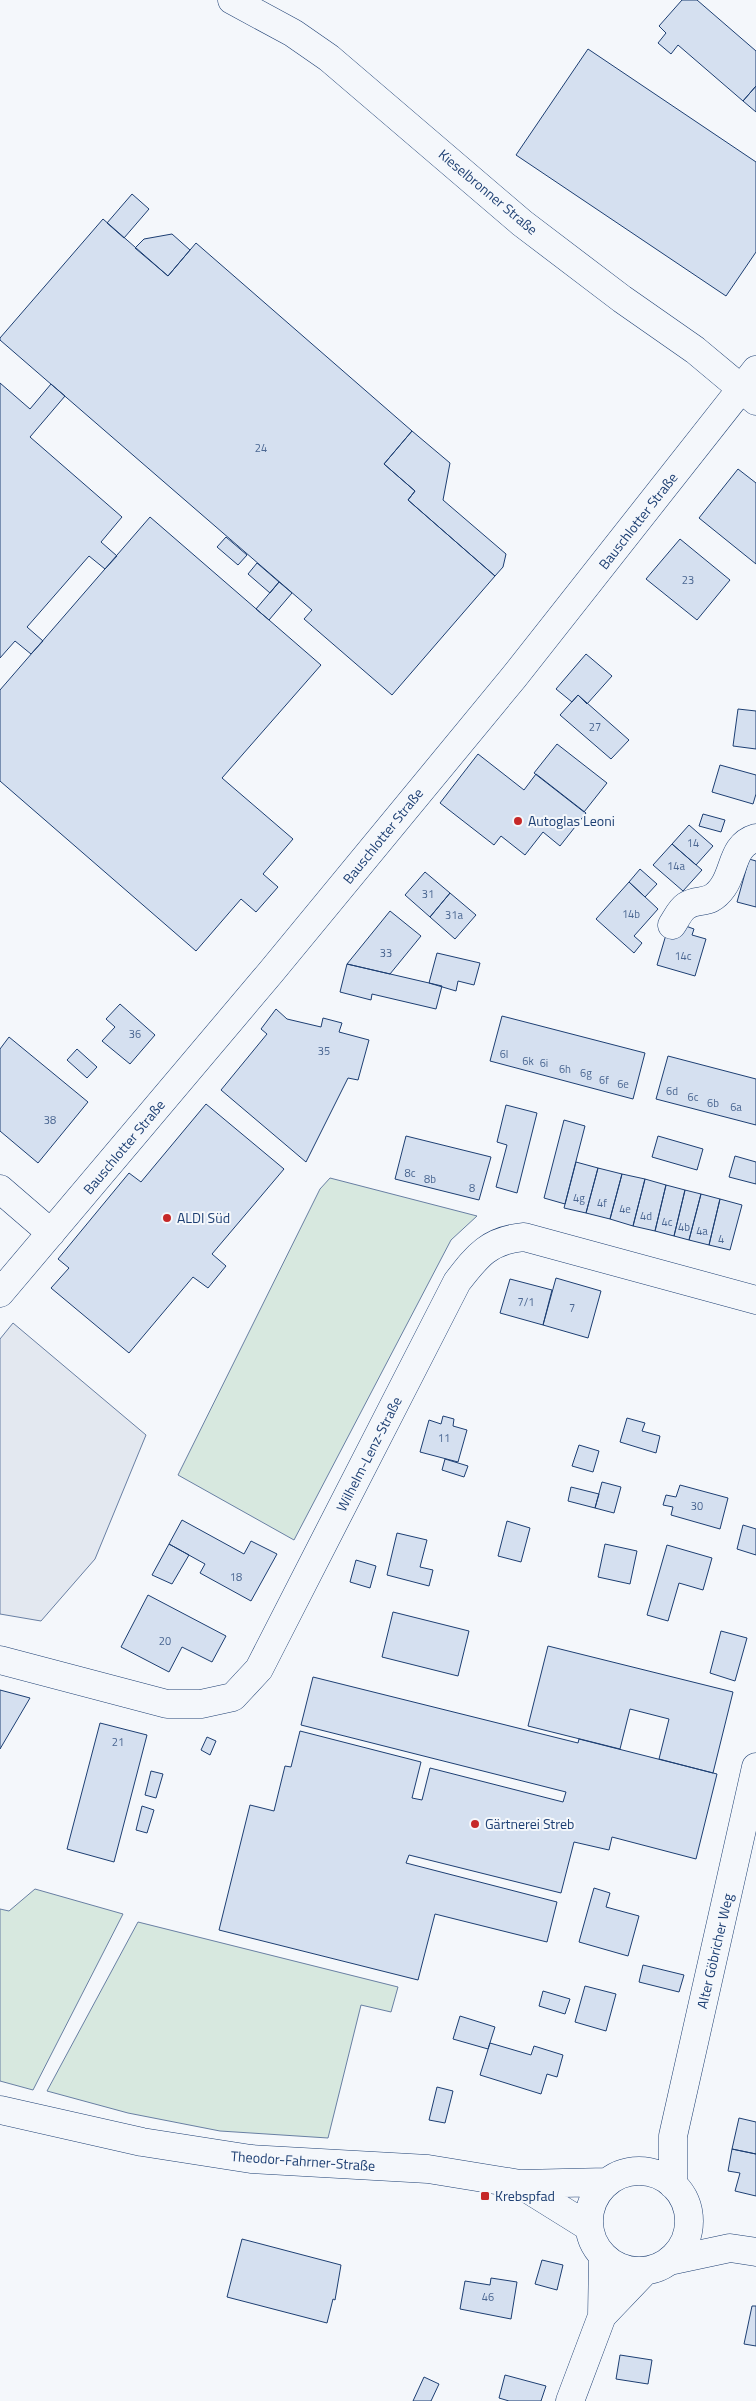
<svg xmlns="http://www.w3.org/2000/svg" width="756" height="2401" viewBox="0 0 756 2401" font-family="'Titillium Web',sans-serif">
  <rect width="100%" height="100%" fill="#f4f7fb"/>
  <!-- green -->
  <path fill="#d7e8df" stroke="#687fa3" d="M 330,1178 L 477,1216 L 451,1240 L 294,1540 L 178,1475 L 320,1189 Z
    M 35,1889 L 123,1914 L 33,2090 L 0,2081 L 0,1909 L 9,1911 Z
    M 138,1922 L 398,1987 L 391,2012 L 361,2005 L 328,2138 L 220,2131 L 128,2113 L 47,2091 Z"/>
  <!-- parking -->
  <path fill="#e3e8f0" stroke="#687fa3" d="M 13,1323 L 146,1435 L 95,1559 L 41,1621 L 0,1614 L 0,1339 Z"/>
  <!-- building -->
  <path fill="#d5e0f0" stroke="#1d3f73" d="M 682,0 L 697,0 L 756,51 L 756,86 L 743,101 L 678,45 L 671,54 L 658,43 L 666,33 L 659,26 Z
    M 588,49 L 756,162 L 756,252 L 726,296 L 516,155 Z
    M 756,86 L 756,112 L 743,101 Z
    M 132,194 L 149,209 L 124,238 L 107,223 Z
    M 103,219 L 168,276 L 196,243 L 412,431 L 384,464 L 415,491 L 408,500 L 495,576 L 392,695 L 304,619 L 312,610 L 0,340 L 0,338 Z
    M 172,234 L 190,250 L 168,276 L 135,248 L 144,239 Z
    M 0,383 L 30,409 L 51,384 L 65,396 L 30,437 L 122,517 L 101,542 L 117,556 L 105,569 L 89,556 L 27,627 L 43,641 L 31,654 L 15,641 L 0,658 Z
    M 412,431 L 450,463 L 443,500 L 506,554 L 503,567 L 495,576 L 408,500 L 415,491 L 384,464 Z
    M 738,469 L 756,483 L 756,564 L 699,518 Z
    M 150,517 L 321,665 L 222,778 L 293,839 L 263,874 L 278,887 L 256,912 L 241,899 L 196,951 L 0,781 L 0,690 Z
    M 226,537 L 247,555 L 238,565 L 217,547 Z
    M 680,539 L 730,580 L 697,620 L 646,579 Z
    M 257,563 L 279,582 L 270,593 L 248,574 Z
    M 279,582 L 292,593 L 269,620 L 256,609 Z
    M 586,654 L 612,676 L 587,704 L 578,695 L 572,702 L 556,689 Z
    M 578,695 L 629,740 L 611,759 L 560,715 Z
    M 738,709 L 756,711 L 756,749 L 733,746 Z
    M 557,744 L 607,783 L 584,812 L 534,773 Z
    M 478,754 L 524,790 L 536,774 L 586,813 L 560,846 L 543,832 L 525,855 L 501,836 L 494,845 L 440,803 Z
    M 720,765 L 756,775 L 756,794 L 753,804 L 712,792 Z
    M 703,814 L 725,820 L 721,832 L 699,826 Z
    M 689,825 L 713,846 L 696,865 L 672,844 Z
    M 672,844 L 702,870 L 683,891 L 653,865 Z
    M 749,859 L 756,861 L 756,907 L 737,902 Z
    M 640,869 L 657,884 L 645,897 L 629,882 Z
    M 425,872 L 450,893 L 430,917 L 405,895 Z
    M 629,882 L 658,909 L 634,936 L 642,943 L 634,953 L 596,919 Z
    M 450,893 L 476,915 L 455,939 L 430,917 Z
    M 390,911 L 421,936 L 390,974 L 347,964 Z
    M 683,925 L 694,929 L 692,935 L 706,939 L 695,976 L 657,965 L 668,928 Z
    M 437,953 L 480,963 L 474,985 L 458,981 L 456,991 L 429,983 Z
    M 347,964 L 442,986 L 436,1009 L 372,994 L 371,1000 L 340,992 Z
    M 120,1004 L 155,1035 L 130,1064 L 102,1041 L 115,1027 L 106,1019 Z
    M 276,1009 L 287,1019 L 321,1027 L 323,1018 L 342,1023 L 339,1032 L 369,1040 L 358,1080 L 348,1078 L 306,1162 L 221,1090 L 267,1034 L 261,1029 Z
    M 502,1016 L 645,1053 L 633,1099 L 490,1061 Z
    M 9,1037 L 88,1102 L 38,1163 L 0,1131 L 0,1049 Z
    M 77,1049 L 97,1067 L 87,1078 L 67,1060 Z
    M 668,1056 L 756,1079 L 756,1125 L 656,1099 Z
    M 206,1104 L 284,1169 L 212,1254 L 226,1266 L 208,1288 L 193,1277 L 129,1353 L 51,1288 L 69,1268 L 58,1259 L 129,1173 L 141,1182 Z
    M 506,1105 L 537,1113 L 517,1193 L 496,1187 L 507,1145 L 497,1142 Z
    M 564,1120 L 585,1126 L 565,1204 L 544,1198 Z
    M 406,1136 L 491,1157 L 479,1200 L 395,1179 Z
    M 658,1136 L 703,1149 L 697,1170 L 652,1157 Z
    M 735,1156 L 756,1162 L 756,1184 L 729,1177 Z
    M 576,1162 L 598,1168 L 586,1213 L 564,1208 Z
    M 598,1168 L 622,1174 L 610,1219 L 586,1213 Z
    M 622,1174 L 645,1179 L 633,1226 L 610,1219 Z
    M 645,1179 L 666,1185 L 655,1231 L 633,1226 Z
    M 666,1185 L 685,1190 L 674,1236 L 655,1231 Z
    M 685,1190 L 701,1194 L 689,1240 L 674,1236 Z
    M 701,1194 L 720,1199 L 709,1245 L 689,1240 Z
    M 720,1199 L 742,1205 L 730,1250 L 709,1245 Z
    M 556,1278 L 601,1291 L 588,1338 L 543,1325 Z
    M 510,1279 L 552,1290 L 543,1325 L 500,1313 Z
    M 443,1416 L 454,1419 L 453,1426 L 467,1430 L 458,1462 L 420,1452 L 429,1420 L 441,1424 Z
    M 627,1418 L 645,1423 L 642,1431 L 660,1436 L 656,1453 L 620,1442 Z
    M 579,1445 L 599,1451 L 593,1472 L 572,1466 Z
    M 445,1459 L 468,1466 L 464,1477 L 442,1470 Z
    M 602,1482 L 621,1487 L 614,1513 L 595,1508 Z
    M 680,1485 L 728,1498 L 720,1529 L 671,1515 L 673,1507 L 663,1505 L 666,1495 L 676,1497 Z
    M 571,1487 L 599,1494 L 595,1508 L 568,1501 Z
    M 182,1520 L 244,1554 L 251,1541 L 277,1554 L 251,1601 L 200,1573 L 205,1564 L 169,1544 Z
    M 507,1521 L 530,1528 L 521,1562 L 498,1556 Z
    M 743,1525 L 756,1529 L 756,1555 L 737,1549 Z
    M 397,1533 L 427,1540 L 420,1567 L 433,1570 L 429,1586 L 387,1575 Z
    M 169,1544 L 189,1555 L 172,1584 L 152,1575 Z
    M 605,1544 L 637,1551 L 630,1584 L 598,1577 Z
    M 667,1545 L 712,1558 L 703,1590 L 679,1583 L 668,1621 L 647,1615 Z
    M 356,1560 L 376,1566 L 370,1588 L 350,1582 Z
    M 148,1595 L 226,1636 L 212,1662 L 182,1647 L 169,1672 L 121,1647 Z
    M 393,1612 L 469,1631 L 458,1676 L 382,1657 Z
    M 721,1631 L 747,1638 L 735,1681 L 710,1673 Z
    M 548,1646 L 733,1692 L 713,1773 L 659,1759 L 669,1719 L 630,1709 L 620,1749 L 528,1726 Z
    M 313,1677 L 578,1743 L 579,1739 L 717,1774 L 696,1859 L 612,1837 L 609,1850 L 574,1842 L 561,1893 L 409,1855 L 406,1863 L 557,1902 L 547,1942 L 435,1914 L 418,1980 L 219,1930 L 250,1805 L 274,1811 L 285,1766 L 291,1767 L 300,1731 L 421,1762 L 412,1798 L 422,1800 L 430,1768 L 563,1802 L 566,1792 L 301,1725 Z
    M 0,1690 L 30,1698 L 0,1749 Z
    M 100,1723 L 147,1735 L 114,1862 L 67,1849 Z
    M 207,1737 L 216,1741 L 210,1755 L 201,1750 Z
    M 151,1771 L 163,1774 L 156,1798 L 145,1795 Z
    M 142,1806 L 154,1810 L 147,1833 L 136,1830 Z
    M 594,1888 L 610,1893 L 606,1907 L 639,1916 L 628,1956 L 579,1942 Z
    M 643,1965 L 684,1975 L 679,1992 L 639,1982 Z
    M 585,1986 L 616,1994 L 606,2031 L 575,2022 Z
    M 543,1991 L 570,1999 L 565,2014 L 539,2006 Z
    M 460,2016 L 495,2027 L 488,2049 L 453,2039 Z
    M 490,2043 L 531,2055 L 534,2046 L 563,2055 L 557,2077 L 547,2074 L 541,2094 L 480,2075 Z
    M 437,2087 L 453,2091 L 445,2123 L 429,2120 Z
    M 739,2118 L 756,2122 L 756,2154 L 732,2149 Z
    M 732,2149 L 756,2154 L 756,2196 L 735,2191 L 740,2173 L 728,2171 Z
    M 242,2239 L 341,2265 L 335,2300 L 333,2299 L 327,2323 L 227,2297 Z
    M 542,2260 L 563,2265 L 557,2290 L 535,2284 Z
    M 491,2278 L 517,2282 L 511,2319 L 460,2309 L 465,2281 L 490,2285 Z
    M 752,2306 L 756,2306 L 756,2346 L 744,2344 Z
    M 620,2355 L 652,2360 L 648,2384 L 616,2379 Z
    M 505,2375 L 546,2386 L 541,2401 L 509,2401 L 499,2398 Z
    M 424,2377 L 439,2384 L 431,2401 L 413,2401 Z"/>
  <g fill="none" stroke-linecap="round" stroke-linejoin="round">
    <defs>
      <path id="minor" d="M 232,0 L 293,33 L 329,58 L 522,223 L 622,299 L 695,350 L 756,401
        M 672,925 C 676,919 680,910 686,906 C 699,897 709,907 723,887 C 735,870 732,845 756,838
        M 0,1189 L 51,1233
        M 0,1293 L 271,972 L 514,677 L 756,370
        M 0,1660 L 167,1704 L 201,1704 L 233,1697 L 259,1669 L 457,1282 C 477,1256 489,1240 524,1237 L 756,1300
        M 0,2110 L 142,2142 L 251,2159 L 428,2169 L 520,2184 L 607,2182
        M589 2221a50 50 0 1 1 100 0a50 50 0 1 1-100 0Z
        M 520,2184 L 589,2227
        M 673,2185 L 673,2136 L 756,1767
        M 669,2261 L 730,2248 L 756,2252
        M 602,2316 L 645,2271
        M 570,2401 L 602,2316 L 603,2256"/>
    </defs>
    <!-- minor casing -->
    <use href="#minor" stroke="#1d3f73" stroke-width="29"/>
    <!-- minor -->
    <use href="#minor" stroke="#f4f7fb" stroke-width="28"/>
  </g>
  <!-- markers -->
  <g fill="#c62828" stroke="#f4f7fb" stroke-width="2">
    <circle cx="518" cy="821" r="5"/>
    <circle cx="167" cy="1218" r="5"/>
    <circle cx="475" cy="1824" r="5"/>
    <rect x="480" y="2191" width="10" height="10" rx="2.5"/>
  </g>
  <g text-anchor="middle" stroke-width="4" stroke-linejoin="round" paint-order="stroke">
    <!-- number labels -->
    <g font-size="11" fill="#4b6792">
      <text x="261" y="452">24</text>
      <text x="688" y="584">23</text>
      <text x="595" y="731">27</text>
      <text x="693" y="847">14</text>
      <text x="676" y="870">14a</text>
      <text x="428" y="898">31</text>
      <text x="631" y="918">14b</text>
      <text x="454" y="919">31a</text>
      <text x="386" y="957">33</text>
      <text x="683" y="960">14c</text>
      <text x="135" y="1038">36</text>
      <text x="324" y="1055">35</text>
      <text x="504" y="1058">6l</text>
      <text x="528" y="1065">6k</text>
      <text x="544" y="1067">6i</text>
      <text x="565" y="1073">6h</text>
      <text x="586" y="1077">6g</text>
      <text x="604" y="1084">6f</text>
      <text x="623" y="1088">6e</text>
      <text x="672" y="1095">6d</text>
      <text x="693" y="1101">6c</text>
      <text x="713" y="1107">6b</text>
      <text x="736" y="1111">6a</text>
      <text x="50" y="1124">38</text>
      <text x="410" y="1177">8c</text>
      <text x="430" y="1183">8b</text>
      <text x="472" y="1192">8</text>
      <text x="579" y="1202">4g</text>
      <text x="602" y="1207">4f</text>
      <text x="625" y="1213">4e</text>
      <text x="646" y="1220">4d</text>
      <text x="667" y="1226">4c</text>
      <text x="684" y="1231">4b</text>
      <text x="702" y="1235">4a</text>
      <text x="721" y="1243">4</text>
      <text x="526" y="1306">7/1</text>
      <text x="572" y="1312">7</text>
      <text x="444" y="1442">11</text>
      <text x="697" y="1510">30</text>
      <text x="236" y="1581">18</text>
      <text x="165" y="1645">20</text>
      <text x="118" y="1746">21</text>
      <text x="488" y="2301">46</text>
    </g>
    <!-- street labels -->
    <g font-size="14" fill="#1d3f73" stroke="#f4f7fb">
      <text transform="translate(488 192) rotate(40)" y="5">Kieselbronner Straße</text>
      <text transform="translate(638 521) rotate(-52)" y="5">Bauschlotter Straße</text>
      <text transform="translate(383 836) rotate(-51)" y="5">Bauschlotter Straße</text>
      <text transform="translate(124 1147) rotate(-50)" y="5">Bauschlotter Straße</text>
      <text transform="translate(369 1454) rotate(-63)" y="5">Wilhelm-Lenz-Straße</text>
      <text transform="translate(715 1951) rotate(-77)" y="5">Alter Göbricher Weg</text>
      <text transform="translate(303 2161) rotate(4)" y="5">Theodor-Fahrner-Straße</text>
    </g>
    <!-- poi labels -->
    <g font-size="14" fill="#1d3f73" stroke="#f4f7fb" text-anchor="start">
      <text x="528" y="826">Autoglas Leoni</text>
      <text x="177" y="1223">ALDI Süd</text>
      <text x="485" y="1829">Gärtnerei Streb</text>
      <text x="495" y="2201">Krebspfad</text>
    </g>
  </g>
</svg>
